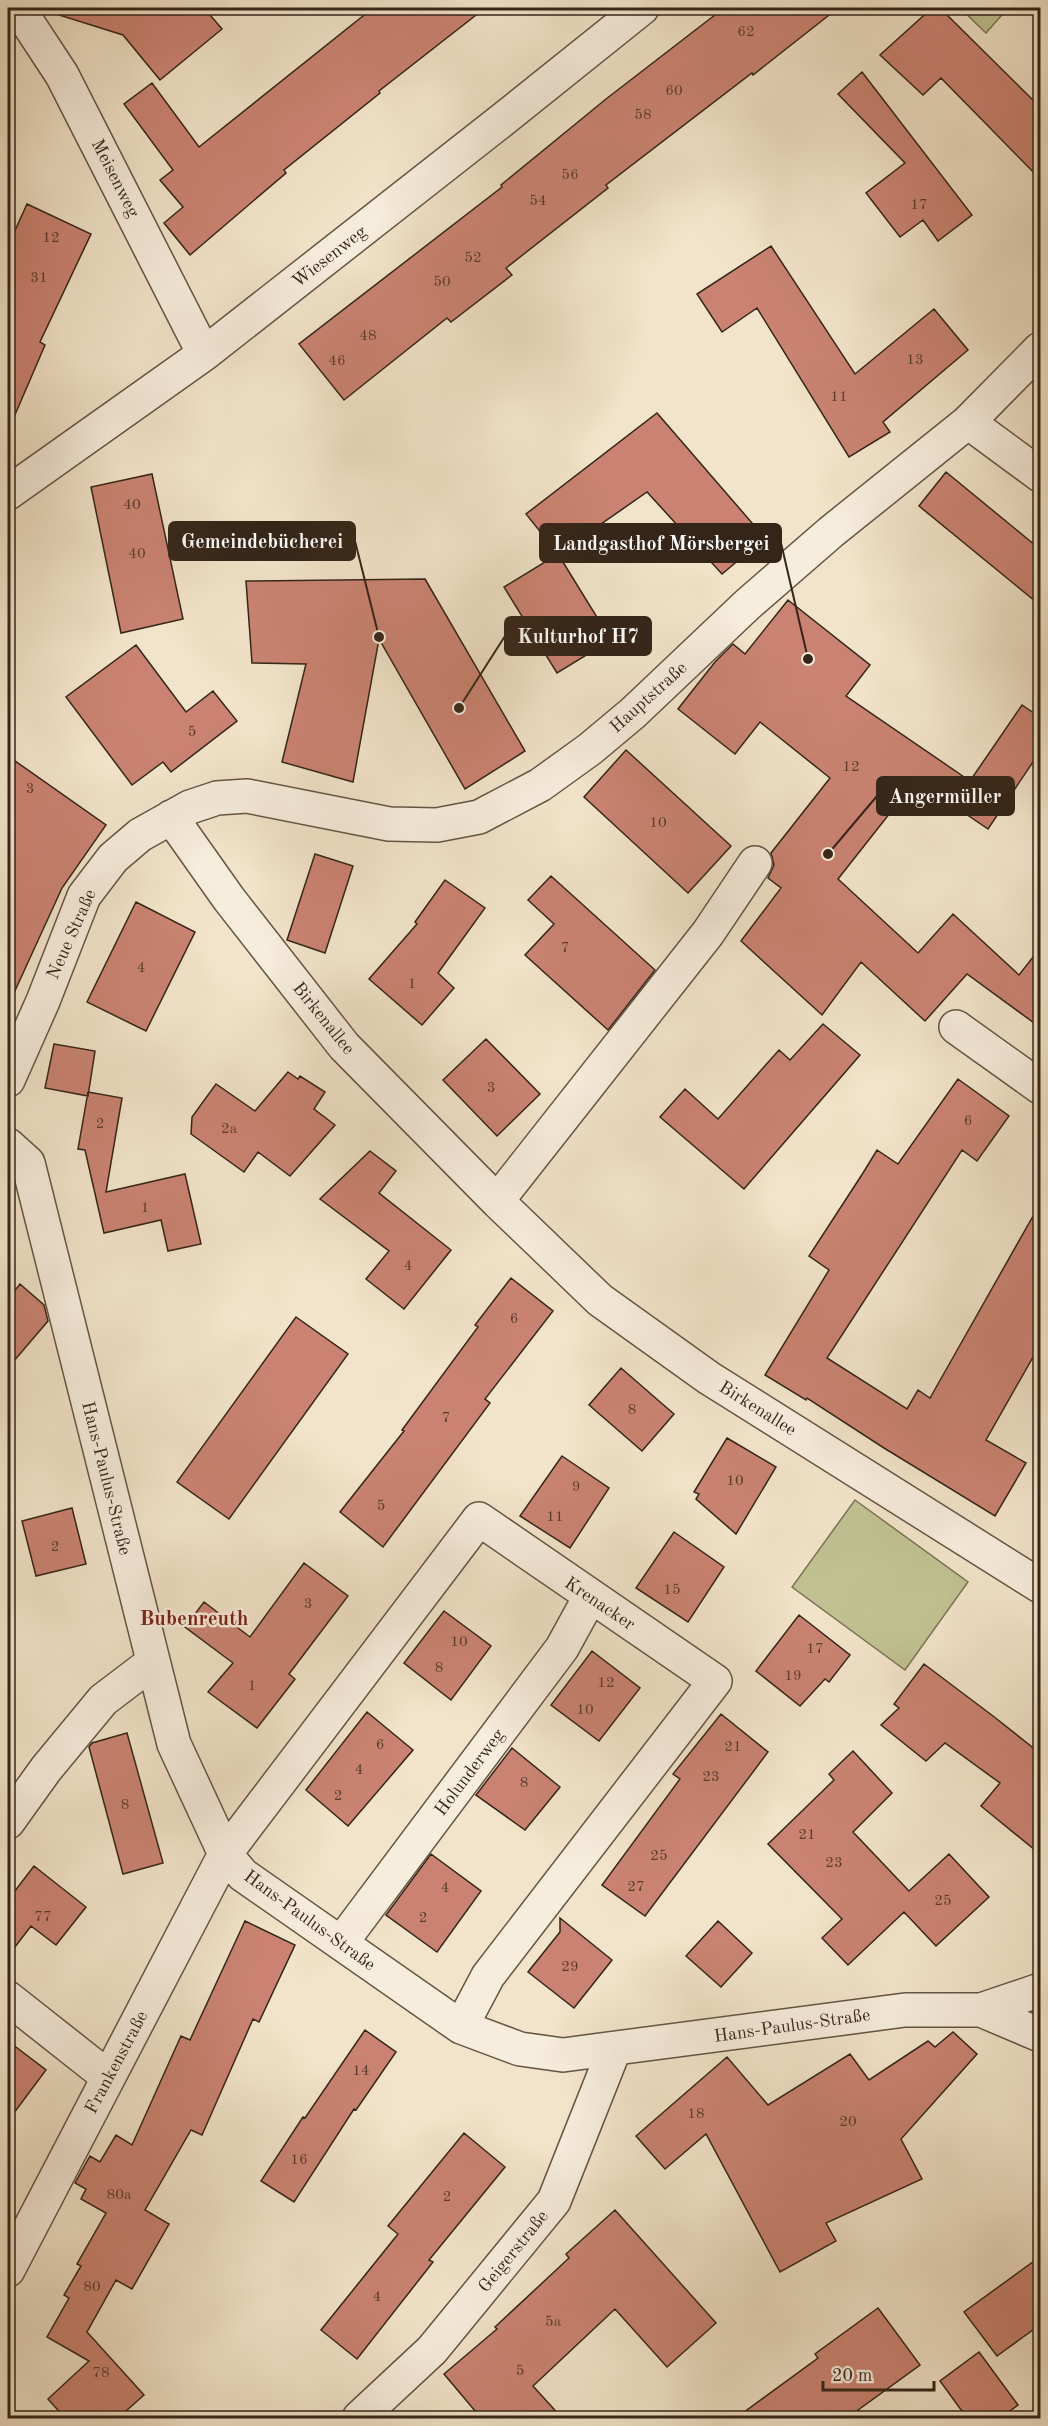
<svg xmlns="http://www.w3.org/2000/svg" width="1048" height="2426" viewBox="0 0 1048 2426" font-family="'Old Standard TT',serif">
  <rect width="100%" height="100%" fill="#f2e4ca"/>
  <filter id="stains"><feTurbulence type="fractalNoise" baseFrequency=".00333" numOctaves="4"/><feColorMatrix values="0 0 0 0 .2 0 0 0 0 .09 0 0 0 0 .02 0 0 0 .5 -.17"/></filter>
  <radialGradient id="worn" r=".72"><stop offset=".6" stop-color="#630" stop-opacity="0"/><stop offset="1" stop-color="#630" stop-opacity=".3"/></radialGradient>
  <!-- green -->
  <path fill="#c0c292" stroke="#7a7455" stroke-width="1.5" d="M 960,8 L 1008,8 L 986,33 Z
    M 855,1500 L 968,1582 L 905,1670 L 792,1587 Z"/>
  <!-- building -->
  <path fill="#ca8372" stroke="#342518" stroke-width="1.5" d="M 57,8 L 204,8 L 222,29 L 160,80 L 123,35 L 56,14 Z
    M 373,8 L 485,8 L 379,91 L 380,93 L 284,170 L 286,173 L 190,255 L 164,223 L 183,207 L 160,180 L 173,170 L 124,104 L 152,83 L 199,147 Z
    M 724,8 L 838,8 L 753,75 L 752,73 L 606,185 L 608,188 L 506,268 L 512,275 L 451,322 L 447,318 L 344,400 L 299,344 L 502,187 L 501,185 L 606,99 Z
    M 932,8 L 940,8 L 1041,108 L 1041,180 L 941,78 L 923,95 L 880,55 Z
    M 862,72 L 972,215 L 938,241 L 923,220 L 900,237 L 866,193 L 905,163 L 838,94 Z
    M 27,204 L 91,234 L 40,342 L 45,345 L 8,431 L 8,246 Z
    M 771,246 L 855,374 L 934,309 L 968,350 L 883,422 L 890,432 L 849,457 L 757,308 L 722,332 L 697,294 Z
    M 657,413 L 765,538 L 722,574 L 647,492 L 558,554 L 526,514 Z
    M 946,472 L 1041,550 L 1041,606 L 919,506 Z
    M 152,474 L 183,619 L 121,633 L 91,487 Z
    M 558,554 L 611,640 L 557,673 L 504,587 Z
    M 425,579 L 525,751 L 465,789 L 379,639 L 353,782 L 282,762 L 306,664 L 252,663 L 246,581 Z
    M 788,600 L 870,665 L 846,696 L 970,781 L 1022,705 L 1041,718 L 1041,750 L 988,829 L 916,780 L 838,879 L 918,953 L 953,914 L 1019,975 L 1041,947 L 1041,1028 L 967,974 L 925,1021 L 861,962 L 822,1015 L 741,941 L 781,888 L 768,878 L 774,865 L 771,853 L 830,778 L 760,722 L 735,754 L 678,709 L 715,662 L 733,644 L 745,654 Z
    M 136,645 L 186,712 L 213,691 L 237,721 L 171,772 L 163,762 L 132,785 L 66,697 Z
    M 626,750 L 731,846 L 688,893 L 584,797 Z
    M 8,756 L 106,825 L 62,888 L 8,1006 Z
    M 315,854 L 353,866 L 325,953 L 287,940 Z
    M 551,876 L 655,970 L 608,1030 L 525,955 L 554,924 L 528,900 Z
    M 445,880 L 485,908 L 438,973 L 454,988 L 422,1025 L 369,979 L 417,924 L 415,922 Z
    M 136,902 L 195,932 L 146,1031 L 87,1002 Z
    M 823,1024 L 860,1055 L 744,1189 L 660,1117 L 685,1089 L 718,1119 L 779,1050 L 790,1060 Z
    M 486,1039 L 540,1094 L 497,1136 L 443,1080 Z
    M 54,1044 L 95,1051 L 88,1096 L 45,1088 Z
    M 288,1072 L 298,1079 L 300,1076 L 325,1092 L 314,1109 L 335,1125 L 290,1176 L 258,1152 L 244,1172 L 191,1134 L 192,1117 L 216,1084 L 255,1111 Z
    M 958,1079 L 1009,1116 L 977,1161 L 962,1150 L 827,1358 L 907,1409 L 918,1390 L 930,1398 L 1041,1202 L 1041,1343 L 986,1440 L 1026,1463 L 995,1516 L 884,1448 L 807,1398 L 806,1400 L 765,1375 L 829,1270 L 809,1256 L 863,1173 L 877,1150 L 898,1164 Z
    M 88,1092 L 122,1098 L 106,1192 L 185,1174 L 201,1244 L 168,1251 L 161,1220 L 104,1233 L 85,1150 L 78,1149 Z
    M 370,1151 L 396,1171 L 379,1193 L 451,1250 L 404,1309 L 366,1279 L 389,1251 L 320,1199 Z
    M 511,1278 L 553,1311 L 485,1399 L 490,1403 L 383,1547 L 340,1512 L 404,1431 L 402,1430 L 478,1327 L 475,1325 Z
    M 20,1284 L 44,1305 L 48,1321 L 8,1368 L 8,1299 Z
    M 296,1317 L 348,1354 L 229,1519 L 177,1482 Z
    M 621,1368 L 674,1414 L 642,1451 L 589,1405 Z
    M 727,1438 L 776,1467 L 736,1534 L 696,1499 L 699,1494 L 694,1492 Z
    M 562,1456 L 609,1488 L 570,1548 L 520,1516 Z
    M 72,1508 L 86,1564 L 36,1576 L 22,1521 Z
    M 674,1532 L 724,1567 L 688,1622 L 636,1588 Z
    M 304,1563 L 348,1596 L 289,1674 L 295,1679 L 257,1728 L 208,1692 L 233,1663 L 185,1627 L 204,1602 L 250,1637 Z
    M 444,1611 L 491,1646 L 451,1700 L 404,1663 Z
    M 799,1615 L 850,1655 L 829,1682 L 825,1679 L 800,1706 L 756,1671 Z
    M 592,1651 L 640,1688 L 599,1741 L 551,1705 Z
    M 924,1664 L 993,1716 L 1041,1754 L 1041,1855 L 981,1806 L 1000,1783 L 945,1743 L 926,1761 L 881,1725 L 899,1708 L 894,1704 Z
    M 367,1712 L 413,1750 L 348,1826 L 306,1790 Z
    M 721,1714 L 768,1752 L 645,1916 L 602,1885 L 680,1779 L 673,1774 Z
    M 127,1733 L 163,1863 L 123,1874 L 89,1747 L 92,1743 Z
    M 512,1748 L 560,1787 L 525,1830 L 476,1795 Z
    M 853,1751 L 892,1793 L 853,1832 L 909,1891 L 949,1854 L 989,1897 L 936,1946 L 904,1912 L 848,1965 L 822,1938 L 842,1919 L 768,1844 L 834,1780 L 829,1774 Z
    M 431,1854 L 481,1891 L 437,1952 L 386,1915 Z
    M 34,1866 L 86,1907 L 56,1945 L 31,1926 L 8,1956 L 8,1900 Z
    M 560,1918 L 612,1960 L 574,2008 L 528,1972 L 560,1932 Z
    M 245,1921 L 295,1945 L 259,2022 L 253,2019 L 202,2135 L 191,2130 L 145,2210 L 169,2224 L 132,2289 L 116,2280 L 87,2332 L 144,2395 L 118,2418 L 65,2418 L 48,2399 L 89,2361 L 47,2337 L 69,2298 L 64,2295 L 81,2266 L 77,2264 L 106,2213 L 81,2199 L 86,2189 L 75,2183 L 90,2156 L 100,2162 L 116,2135 L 132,2145 L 181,2036 L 190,2040 Z
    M 718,1921 L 752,1953 L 721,1987 L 686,1956 Z
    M 365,2030 L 396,2052 L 356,2110 L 354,2109 L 294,2202 L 261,2181 L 303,2117 L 305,2118 Z
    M 953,2032 L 977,2054 L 901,2139 L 922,2179 L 826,2223 L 836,2241 L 780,2272 L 706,2134 L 665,2169 L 636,2136 L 727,2057 L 768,2105 L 850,2054 L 869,2080 L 928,2041 L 935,2047 Z
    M 8,2041 L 46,2070 L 8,2121 Z
    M 464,2133 L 505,2167 L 429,2260 L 433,2262 L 357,2359 L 321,2330 L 398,2234 L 388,2226 Z
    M 615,2210 L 716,2323 L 667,2367 L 615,2309 L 533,2386 L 562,2418 L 481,2418 L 444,2374 L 497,2329 L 495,2327 L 569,2258 L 566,2254 Z
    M 1041,2256 L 1041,2324 L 997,2356 L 964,2312 Z
    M 878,2308 L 920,2365 L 847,2418 L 736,2418 L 818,2358 L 815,2354 Z
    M 979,2352 L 1018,2405 L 1000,2418 L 967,2418 L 940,2381 Z"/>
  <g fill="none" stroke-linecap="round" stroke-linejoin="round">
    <defs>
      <path id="minor" d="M 18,8 L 62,75 L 204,354
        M 968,422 L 1040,475
        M 8,493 L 204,354 L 501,121 L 642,8
        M 171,817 L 229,899 L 344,1046 L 497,1201 L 600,1300 L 709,1378 L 1040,1586
        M 956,1027 L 1040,1087
        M 8,1080 L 43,1001 L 84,896 L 113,858 L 140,835 L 190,807 L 217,798 L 247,796 L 389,824 L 437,825 L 479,817 L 540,785 L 590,749 L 633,713 L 748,604 L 831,532 L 968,422 L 1040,349
        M 8,1145 L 28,1163 L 174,1744 L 225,1854 L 243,1875 L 461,2027 L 520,2049 L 563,2055 L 905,2010 L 981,2010 L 1040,1990
        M 497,1201 L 708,933 L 755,863
        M 8,1822 L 46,1769 L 103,1700 L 153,1662
        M 341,1943 L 562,1648 L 590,1597
        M 8,1998 L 108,2077
        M 981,2010 L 1040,2035
        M 8,2270 L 225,1854 L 479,1519 L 715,1681 L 488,1976 L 461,2027
        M 359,2418 L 432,2350 L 554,2201 L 614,2050"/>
    </defs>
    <!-- minor casing -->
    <use href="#minor" stroke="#645544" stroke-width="36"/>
    <!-- minor -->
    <use href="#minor" stroke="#f7eddd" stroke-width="33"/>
  </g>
  <g text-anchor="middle" stroke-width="5" stroke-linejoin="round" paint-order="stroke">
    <!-- number labels -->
    <g font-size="15" fill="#5a3c2e">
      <text x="746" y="36">62</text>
      <text x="674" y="95">60</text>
      <text x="643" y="119">58</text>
      <text x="570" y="179">56</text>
      <text x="538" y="205">54</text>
      <text x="919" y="209">17</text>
      <text x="51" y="242">12</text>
      <text x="473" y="262">52</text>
      <text x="39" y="282">31</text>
      <text x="442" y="286">50</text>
      <text x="368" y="340">48</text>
      <text x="915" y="364">13</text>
      <text x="337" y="365">46</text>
      <text x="839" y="401">11</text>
      <text x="132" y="509">40</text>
      <text x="137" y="558">40</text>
      <text x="192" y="736">5</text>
      <text x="851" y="771">12</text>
      <text x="30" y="793">3</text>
      <text x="658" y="827">10</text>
      <text x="565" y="952">7</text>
      <text x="141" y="972">4</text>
      <text x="412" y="988">1</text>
      <text x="491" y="1092">3</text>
      <text x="968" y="1125">6</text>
      <text x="100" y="1128">2</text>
      <text x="229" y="1133">2a</text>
      <text x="145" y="1212">1</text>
      <text x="408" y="1270">4</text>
      <text x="514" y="1323">6</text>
      <text x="632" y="1414">8</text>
      <text x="446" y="1422">7</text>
      <text x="735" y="1485">10</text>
      <text x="576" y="1491">9</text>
      <text x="381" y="1510">5</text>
      <text x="555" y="1521">11</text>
      <text x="55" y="1551">2</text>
      <text x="672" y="1594">15</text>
      <text x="308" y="1608">3</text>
      <text x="459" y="1646">10</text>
      <text x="815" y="1653">17</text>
      <text x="439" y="1672">8</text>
      <text x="793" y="1680">19</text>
      <text x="606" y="1687">12</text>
      <text x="252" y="1690">1</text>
      <text x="585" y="1714">10</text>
      <text x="380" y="1749">6</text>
      <text x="733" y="1751">21</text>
      <text x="359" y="1774">4</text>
      <text x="711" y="1781">23</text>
      <text x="524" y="1787">8</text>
      <text x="338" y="1800">2</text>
      <text x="125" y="1809">8</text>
      <text x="807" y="1839">21</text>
      <text x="659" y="1860">25</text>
      <text x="834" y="1867">23</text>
      <text x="636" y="1891">27</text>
      <text x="445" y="1892">4</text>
      <text x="943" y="1905">25</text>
      <text x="43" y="1921">77</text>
      <text x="423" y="1922">2</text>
      <text x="570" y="1971">29</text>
      <text x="361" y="2075">14</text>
      <text x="696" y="2118">18</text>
      <text x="848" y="2126">20</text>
      <text x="299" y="2164">16</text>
      <text x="119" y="2199">80a</text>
      <text x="447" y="2201">2</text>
      <text x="92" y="2291">80</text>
      <text x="377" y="2301">4</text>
      <text x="553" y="2326">5a</text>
      <text x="520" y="2375">5</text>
      <text x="101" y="2377">78</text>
    </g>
    <!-- street labels -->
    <g font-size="18" fill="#342518" stroke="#f7eddd">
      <text transform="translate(116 178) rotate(63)" y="6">Meisenweg</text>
      <text transform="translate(329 256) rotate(-38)" y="6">Wiesenweg</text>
      <text transform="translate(648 697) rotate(-42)" y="6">Hauptstraße</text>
      <text transform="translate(71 934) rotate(-66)" y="6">Neue Straße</text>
      <text transform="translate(324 1018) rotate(51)" y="6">Birkenallee</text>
      <text transform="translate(758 1408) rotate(32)" y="6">Birkenallee</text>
      <text transform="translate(107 1478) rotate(76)" y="6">Hans-Paulus-Straße</text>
      <text transform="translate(600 1603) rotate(34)" y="6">Krenacker</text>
      <text transform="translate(469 1772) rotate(-53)" y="6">Holunderweg</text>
      <text transform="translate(310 1920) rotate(36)" y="6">Hans-Paulus-Straße</text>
      <text transform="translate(792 2025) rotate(-8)" y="6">Hans-Paulus-Straße</text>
      <text transform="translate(116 2062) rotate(-62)" y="6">Frankenstraße</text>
      <text transform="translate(513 2251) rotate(-51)" y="6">Geigerstraße</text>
    </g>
    <!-- quarter labels -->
    <g font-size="21" font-weight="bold" fill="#7a1f14" stroke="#f7eddd">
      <text x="194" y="1625">Bubenreuth</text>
    </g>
  </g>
  <!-- callouts -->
  <path fill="none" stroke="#342518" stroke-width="2" d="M379 637L355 541M808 659L781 543M459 708L505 636M828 854L877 796"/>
  <g fill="#342518" stroke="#f7eddd" stroke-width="2">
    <circle cx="379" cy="637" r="6"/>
    <circle cx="808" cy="659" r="6"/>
    <circle cx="459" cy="708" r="6"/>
    <circle cx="828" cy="854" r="6"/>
  </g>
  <g fill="#342518" stroke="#342518" stroke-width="2">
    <rect x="169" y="522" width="186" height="38" rx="6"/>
    <rect x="540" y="524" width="241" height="38" rx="6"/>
    <rect x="505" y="617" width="146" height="38" rx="6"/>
    <rect x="877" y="777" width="137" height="38" rx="6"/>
  </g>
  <g font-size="20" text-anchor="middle" font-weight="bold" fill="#fff">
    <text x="262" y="548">Gemeindebücherei</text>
    <text x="661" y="550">Landgasthof Mörsbergei</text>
    <text x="578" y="643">Kulturhof H7</text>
    <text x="945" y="803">Angermüller</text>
  </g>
  <!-- margin -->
  <rect width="1048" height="2426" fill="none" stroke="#f2e4ca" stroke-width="30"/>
  <rect x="9" y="9" width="1030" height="2408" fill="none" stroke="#342518" stroke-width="3"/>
  <rect x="15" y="15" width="1018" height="2396" fill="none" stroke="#342518" stroke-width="1.5"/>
  <!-- scale -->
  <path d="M823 2381v9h111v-9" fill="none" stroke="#342518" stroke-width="3"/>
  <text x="832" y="2381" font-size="18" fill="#342518" stroke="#f7eddd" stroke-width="4.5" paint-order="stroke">20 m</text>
  <rect width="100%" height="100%" filter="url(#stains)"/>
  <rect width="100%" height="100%" fill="url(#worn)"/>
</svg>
